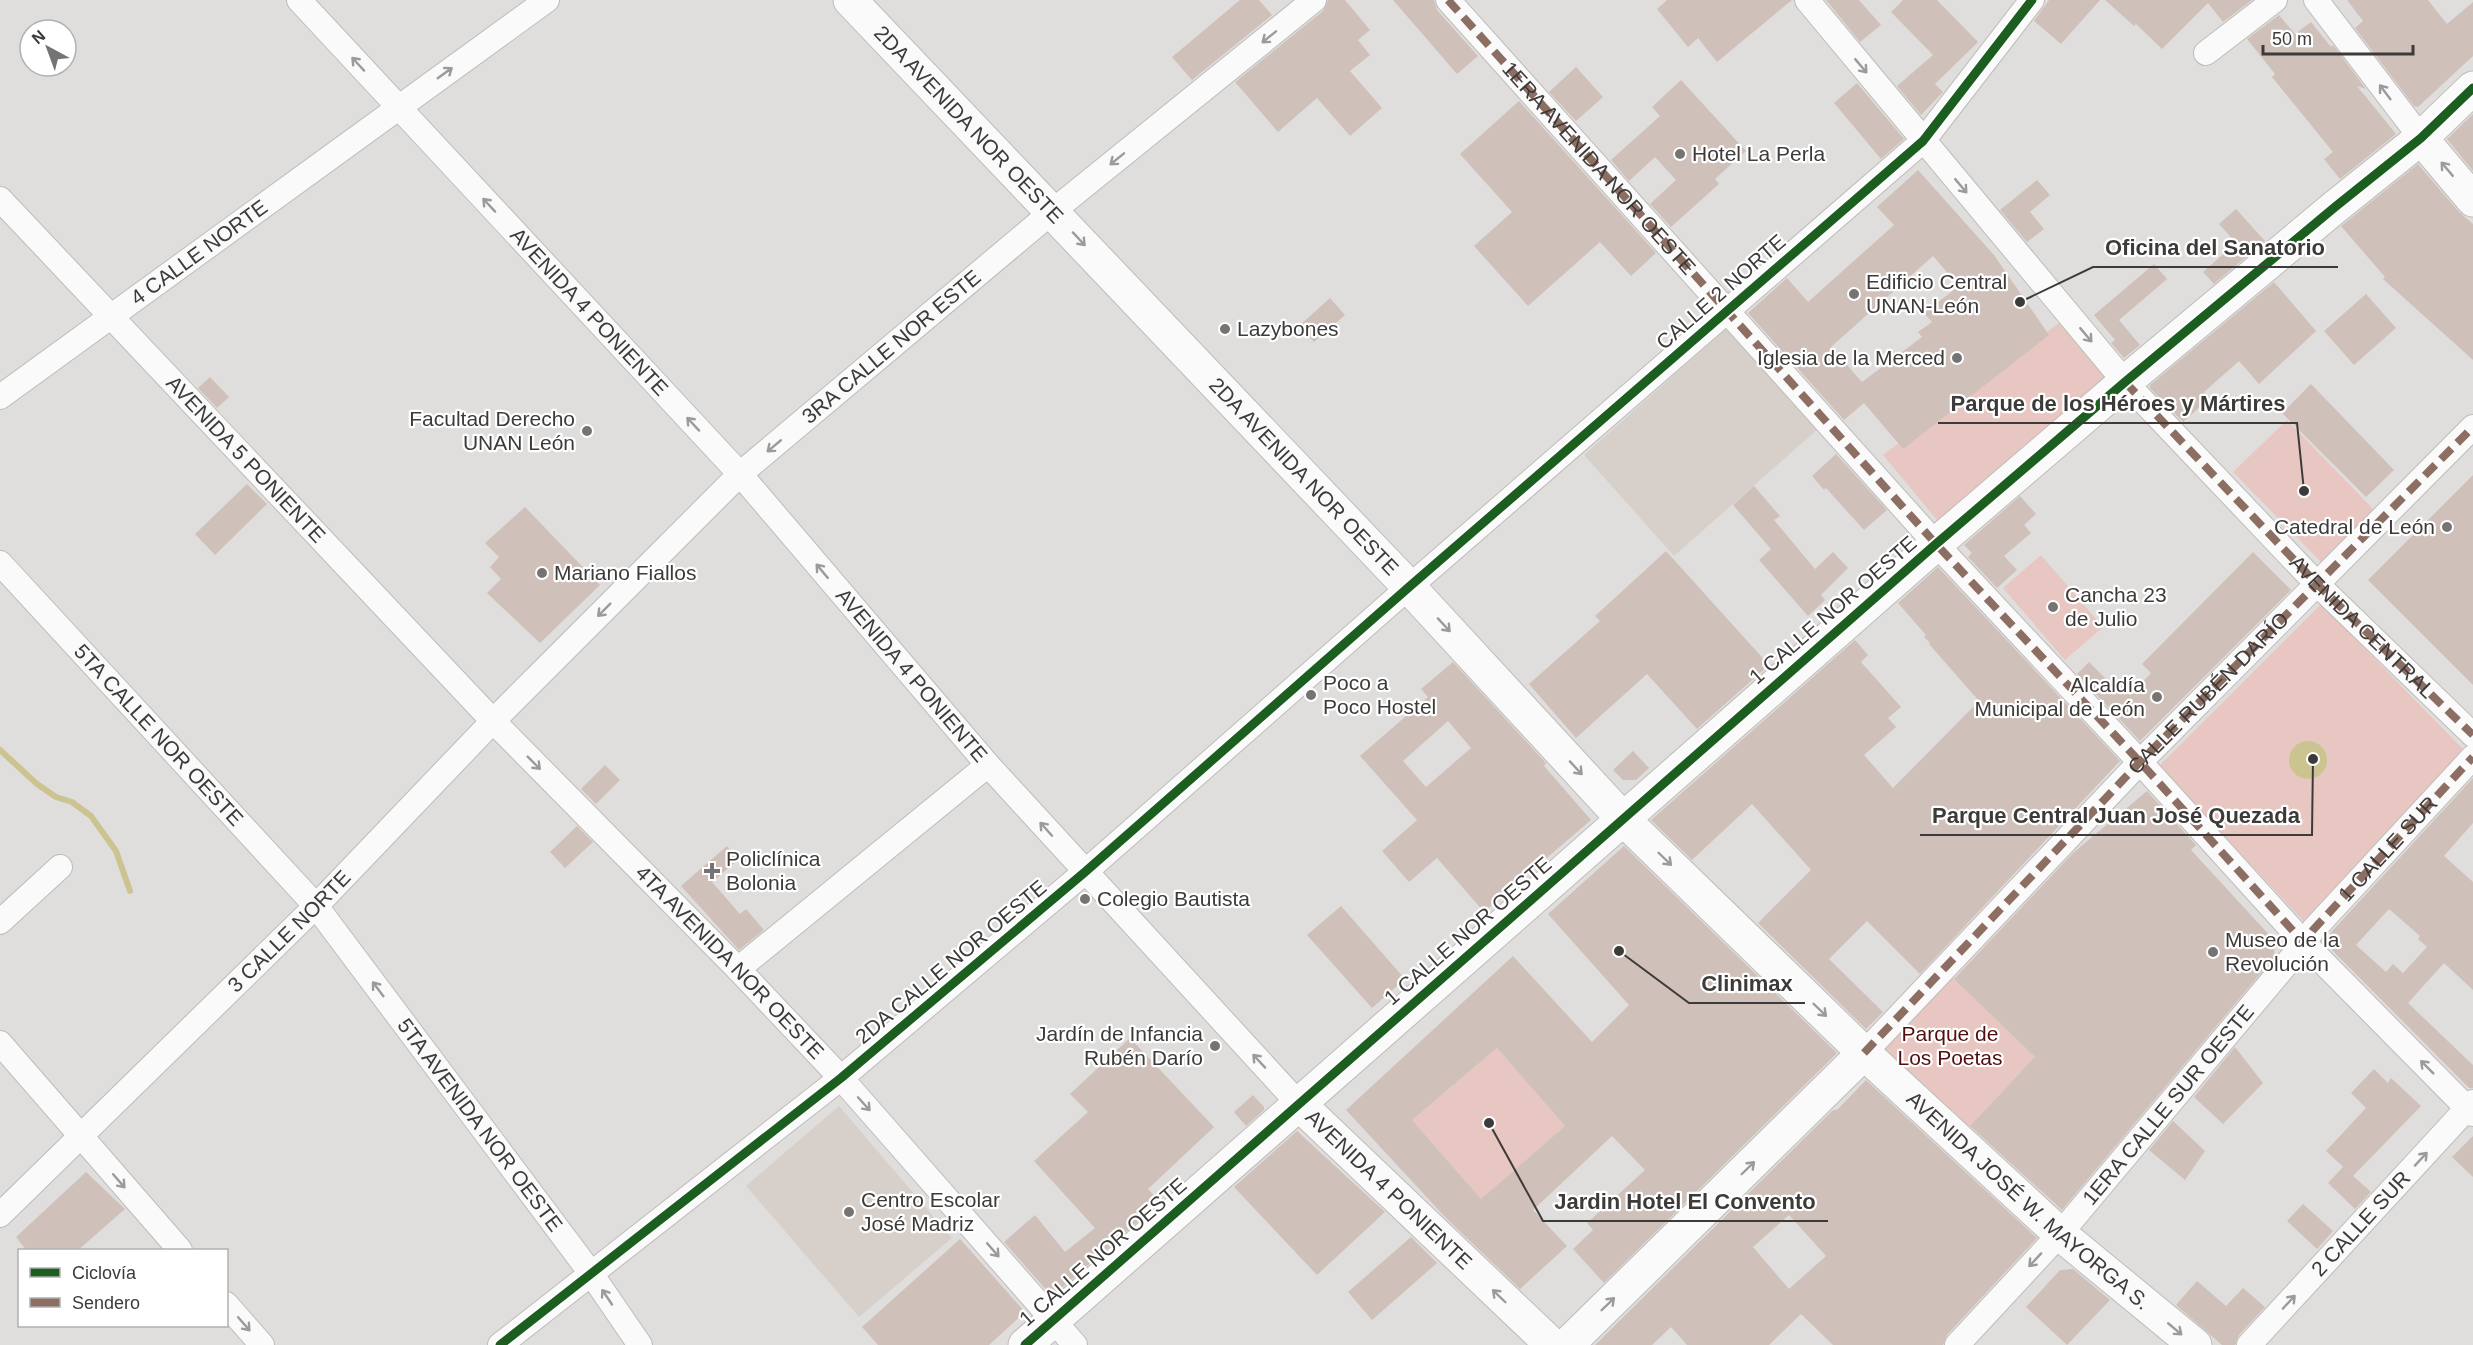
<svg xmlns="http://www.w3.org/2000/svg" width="2473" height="1345" viewBox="0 0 2473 1345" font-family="Arial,sans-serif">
  <rect width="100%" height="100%" fill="#e0dedc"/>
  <!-- built -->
  <path fill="#d7d0ca" d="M 1727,328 L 1817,430 L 1674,556 L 1584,455 Z
    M 839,1106 L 952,1238 L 859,1317 L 746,1186 Z"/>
  <!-- green -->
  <path fill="#e8c6c2" d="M 2059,323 L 2104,376 L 2106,382 L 1938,521 L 1883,455 Z
    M 2287,420 L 2374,510 L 2321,562 L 2233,472 Z
    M 2041,555 L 2103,627 L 2065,660 L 2003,588 Z
    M 2321,604 L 2466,752 L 2308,926 L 2159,766 Z
    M 1949,974 L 2035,1057 L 1969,1127 L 1952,1110 L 1876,1056 Z
    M 1497,1048 L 1565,1126 L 1481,1199 L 1412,1120 Z"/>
  <!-- water -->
  <path fill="#cbc490" d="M2289 760a19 19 0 1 1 38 0a19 19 0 1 1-38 0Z"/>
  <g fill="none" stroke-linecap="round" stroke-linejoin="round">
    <!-- stream -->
    <path stroke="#cbc490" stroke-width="6" d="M 0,750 L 37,784 L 56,797 L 72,802 L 91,816 L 116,851 L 130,891"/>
  </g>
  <!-- building -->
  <path fill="#cfc0b9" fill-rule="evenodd" d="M 1240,0 L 1259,0 L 1272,15 L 1192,80 L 1172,57 Z
    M 1328,0 L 1345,0 L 1370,30 L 1358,40 L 1370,55 L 1350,71 L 1382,108 L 1350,136 L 1317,98 L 1278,132 L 1235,82 L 1323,11 Z
    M 1393,0 L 1434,0 L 1437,10 L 1478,56 L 1457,74 Z
    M 1667,0 L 1792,0 L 1717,62 L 1698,38 L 1688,47 L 1657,9 Z
    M 1826,0 L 1859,0 L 1881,25 L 1860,42 Z
    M 1903,0 L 1937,0 L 1978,42 L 1935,84 L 1943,92 L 1921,115 L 1897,86 L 1933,55 L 1891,12 Z
    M 2049,0 L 2100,0 L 2061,44 L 2034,21 Z
    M 2105,0 L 2252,0 L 2223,22 L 2208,3 L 2162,49 L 2136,24 L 2134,26 Z
    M 2347,0 L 2428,0 L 2447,24 L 2473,2 L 2473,56 L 2418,107 L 2414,106 L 2355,28 L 2363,21 Z
    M 2279,15 L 2295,34 L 2311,22 L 2331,47 L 2333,45 L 2366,89 L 2357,86 L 2396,134 L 2340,179 L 2324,159 L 2333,152 L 2272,77 L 2275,74 L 2247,39 Z
    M 1576,67 L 1603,97 L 1576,121 L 1549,92 Z
    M 1681,80 L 1746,151 L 1715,179 L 1719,184 L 1671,227 L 1650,204 L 1676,180 L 1655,157 L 1629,181 L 1611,160 L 1660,116 L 1652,107 Z
    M 1857,83 L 1904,139 L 1881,159 L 1834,103 Z
    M 1519,101 L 1656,253 L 1631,276 L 1600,242 L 1528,306 L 1474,246 L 1512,212 L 1460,154 Z
    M 2473,114 L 2473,171 L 2447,139 Z
    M 2418,164 L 2459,212 L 2473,224 L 2473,360 L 2383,279 L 2385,277 L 2341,226 Z
    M 1918,170 L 1994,255 L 2049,335 L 1903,449 L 1864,403 L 1844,420 L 1748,313 L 1787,278 L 1808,302 L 1894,225 L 1877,207 ZM 1933,256 L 1959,286 L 1924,313 L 1932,322 L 1918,332 L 1922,337 L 1862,382 L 1831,347 Z
    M 2037,180 L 2050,195 L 2030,212 L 2044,229 L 2027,242 L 2000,210 Z
    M 2236,209 L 2265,241 L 2214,284 L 2203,272 L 2236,243 L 2219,224 Z
    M 2154,264 L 2167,279 L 2119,320 L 2140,345 L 2124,358 L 2111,343 L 2115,340 L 2094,315 Z
    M 2274,282 L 2316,331 L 2259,384 L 2239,361 L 2204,392 L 2210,398 L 2183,422 L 2150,388 L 2150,385 Z
    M 2366,294 L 2396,328 L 2354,365 L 2324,331 Z
    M 1330,298 L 1345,315 L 1314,342 L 1299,326 Z
    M 210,377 L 229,397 L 217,408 L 198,388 Z
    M 2311,384 L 2394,470 L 2366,497 L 2282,413 Z
    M 1836,454 L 1887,510 L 1864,530 L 1826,488 L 1824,490 L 1812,476 Z
    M 2473,475 L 2473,685 L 2368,580 Z
    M 247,484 L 267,504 L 215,555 L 195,534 Z
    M 1754,486 L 1780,516 L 1774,520 L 1815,569 L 1833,552 L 1848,568 L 1821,595 L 1825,600 L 1808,616 L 1759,560 L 1771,549 L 1733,505 Z
    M 2020,496 L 2036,514 L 2024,525 L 2031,533 L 2004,556 L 2017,570 L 1997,588 L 1968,557 L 1972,553 L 1964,545 Z
    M 525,507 L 600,585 L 540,643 L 487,593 L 501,579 L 490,567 L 499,557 L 485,543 Z
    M 1666,551 L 1769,665 L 1697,729 L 1647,674 L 1576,738 L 1529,684 L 1600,621 L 1595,616 Z
    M 2253,552 L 2291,590 L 2140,741 L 2077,674 L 2089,662 L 2117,690 L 2121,686 L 2130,695 L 2151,673 L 2142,664 Z
    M 1938,567 L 2120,761 L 1920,974 L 1867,921 L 1829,959 L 1883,1012 L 1866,1029 L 1758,923 L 1811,870 L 1752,804 L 1692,860 L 1651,820 L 1855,640 L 1868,655 L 1861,662 L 1901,707 L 1888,718 L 1896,727 L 1864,755 L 1893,788 L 1979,701 L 1929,644 L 1930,643 L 1924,637 L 1926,635 L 1898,603 Z
    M 1453,662 L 1546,763 L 1544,766 L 1591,820 L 1484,912 L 1437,858 L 1409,882 L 1382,851 L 1417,820 L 1360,756 L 1428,697 L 1421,689 ZM 1448,721 L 1471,748 L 1426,787 L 1403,761 Z
    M 1633,751 L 1649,768 L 1636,780 L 1623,780 L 1613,770 Z
    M 605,765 L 620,780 L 596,804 L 581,789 Z
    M 2473,778 L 2473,823 L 2444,856 L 2473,882 L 2473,990 L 2444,963 L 2408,1003 L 2473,1065 L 2473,1088 L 2469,1088 L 2323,941 ZM 2389,909 L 2420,936 L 2418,939 L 2427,947 L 2403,973 L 2393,964 L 2386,972 L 2356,945 Z
    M 2147,791 L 2196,845 L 2191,850 L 2273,939 L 2275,956 L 2062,1210 L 1970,1126 L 2035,1057 L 1954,979 L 2073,853 Z
    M 577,826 L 593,842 L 565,868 L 550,852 Z
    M 727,846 L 738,860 L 712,882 L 740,914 L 746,909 L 764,930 L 739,950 L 681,886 Z
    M 1624,846 L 1837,1053 L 1604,1283 L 1573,1249 L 1593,1230 L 1587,1223 L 1645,1170 L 1612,1136 L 1533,1210 L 1567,1246 L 1520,1289 L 1447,1219 L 1346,1110 L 1513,956 L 1592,1042 L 1629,1005 L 1548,914 ZM 1497,1048 L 1565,1126 L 1481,1199 L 1412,1120 Z
    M 1341,906 L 1405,979 L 1372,1008 L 1307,935 Z
    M 1130,1038 L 1214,1127 L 1148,1189 L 1160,1202 L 1055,1294 L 1049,1293 L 1004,1242 L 1035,1215 L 1065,1252 L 1095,1228 L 1034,1161 L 1088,1112 L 1070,1094 Z
    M 2235,1047 L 2263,1083 L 2223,1124 L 2194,1097 Z
    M 2374,1069 L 2388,1083 L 2391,1078 L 2421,1106 L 2353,1176 L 2326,1151 L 2366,1108 L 2351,1093 Z
    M 1866,1080 L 2037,1238 L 1947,1335 L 1943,1345 L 1833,1345 L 1801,1314 L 1769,1345 L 1687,1345 L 1671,1327 L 1652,1345 L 1595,1345 L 1832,1111 L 1838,1109 ZM 1789,1215 L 1826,1256 L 1789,1289 L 1753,1247 Z
    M 1253,1095 L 1264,1107 L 1264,1110 L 1246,1126 L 1234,1112 Z
    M 2173,1121 L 2205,1151 L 2185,1180 L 2149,1150 Z
    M 1297,1131 L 1385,1212 L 1317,1275 L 1234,1187 Z
    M 2473,1136 L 2473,1177 L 2452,1157 Z
    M 2343,1167 L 2371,1192 L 2355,1209 L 2328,1183 Z
    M 86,1172 L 125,1209 L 77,1251 L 27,1251 L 16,1237 Z
    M 2303,1204 L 2333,1231 L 2317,1249 L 2287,1221 Z
    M 1411,1237 L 1437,1263 L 1372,1320 L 1348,1292 Z
    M 960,1239 L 1025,1312 L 989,1345 L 878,1345 L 862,1327 Z
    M 2073,1269 L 2110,1300 L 2067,1345 L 2026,1307 L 2060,1270 Z
    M 2197,1281 L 2226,1306 L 2243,1288 L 2265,1307 L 2239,1335 L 2235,1345 L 2222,1345 L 2176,1305 Z"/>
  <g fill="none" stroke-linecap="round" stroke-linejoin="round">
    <defs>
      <g id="street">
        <path id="s1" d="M 299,0 L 740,474 L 988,765 L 1299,1104"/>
        <path d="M 1448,0 L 1936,544 L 2140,762 L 2304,943 L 2473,1114"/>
        <path id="s2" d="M 1807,0 L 2125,382 L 2317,584 L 2473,735"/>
        <path d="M 2316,0 L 2421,138"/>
        <path d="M 2206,53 L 2275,0"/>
        <path id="s3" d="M 0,199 L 493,721 L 738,969 L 841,1078 L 1075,1345"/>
        <path id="s4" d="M 0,397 L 547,0"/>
        <path id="s5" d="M 0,563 L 316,906 L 590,1272 L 640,1345"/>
        <path d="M 0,922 L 60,867"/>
        <path d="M 738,969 L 988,765"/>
        <path d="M 0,1043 L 180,1250"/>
        <path id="s6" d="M 1864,1053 L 2140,762 L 2473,427"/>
        <path id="s7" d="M 0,1215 L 316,906 L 493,721 L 740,474 L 1053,211 L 1314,0"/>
        <path d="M 226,1304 L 262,1345"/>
        <path d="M 500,1345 L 841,1078 L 1085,872 L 1409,587 L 1923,141 L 2032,0"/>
        <path id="s8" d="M 1957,1345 L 2060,1234 L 2304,943 L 2313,930 L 2473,757"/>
        <path id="s9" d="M 2249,1345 L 2473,1102"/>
      </g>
      <g id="secondary">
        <path id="s10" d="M 850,0 L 1409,587 L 1623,819 L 1864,1053 L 2060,1234 L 2195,1345"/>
        <path d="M 2421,138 L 2473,200"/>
        <path id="s11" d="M 1299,1104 L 1552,1345"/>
        <path d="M 1025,1345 L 1936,544 L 2125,382 L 2335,207 L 2421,138 L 2473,88"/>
        <path d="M 1567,1345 L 1864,1053"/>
      </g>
    </defs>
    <!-- street casing -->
    <use href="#street" stroke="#bdbcba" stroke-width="26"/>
    <!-- secondary casing -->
    <use href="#secondary" stroke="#bdbcba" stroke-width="35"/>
    <!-- street -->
    <use href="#street" stroke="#fafafa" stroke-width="24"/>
    <!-- secondary -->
    <use href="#secondary" stroke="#fafafa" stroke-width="33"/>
    <!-- quiet -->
    <g stroke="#8d6e63" stroke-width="8" stroke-dasharray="15 8" stroke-linecap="butt">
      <path id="s12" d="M 1448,0 L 1936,544 L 2140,762 L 2304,943 L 2313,930 L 2473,757"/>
      <path d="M 2125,382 L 2317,584 L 2473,735"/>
      <path d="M 1864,1053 L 2140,762 L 2473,427"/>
    </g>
    <defs>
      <path id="cycleway" d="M 500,1345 L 841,1078 L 1085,872 L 1409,587 L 1923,141 L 2032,0
        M 1025,1345 L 1936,544 L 2125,382 L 2335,207 L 2421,138 L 2473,88"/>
    </defs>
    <!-- cycleway casing -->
    <use href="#cycleway" stroke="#fff" stroke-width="13"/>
    <!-- cycleway -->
    <use href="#cycleway" stroke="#1b5e20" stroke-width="9"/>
  </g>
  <!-- one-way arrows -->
  <defs><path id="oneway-shaft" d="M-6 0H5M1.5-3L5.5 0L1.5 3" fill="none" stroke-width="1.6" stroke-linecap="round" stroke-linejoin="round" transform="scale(1.5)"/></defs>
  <g stroke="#9c9a9a">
    <use href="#oneway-shaft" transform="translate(1269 37) rotate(141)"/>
    <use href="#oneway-shaft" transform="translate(358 64) rotate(-133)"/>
    <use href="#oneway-shaft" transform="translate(1861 66) rotate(50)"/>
    <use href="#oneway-shaft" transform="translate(445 73) rotate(-36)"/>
    <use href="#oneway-shaft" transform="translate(2385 92) rotate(-127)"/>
    <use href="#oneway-shaft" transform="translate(1117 159) rotate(141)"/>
    <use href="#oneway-shaft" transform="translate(2447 169) rotate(-130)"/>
    <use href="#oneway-shaft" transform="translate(1961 186) rotate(50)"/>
    <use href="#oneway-shaft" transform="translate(489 205) rotate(-133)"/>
    <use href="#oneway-shaft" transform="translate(1079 239) rotate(47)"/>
    <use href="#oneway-shaft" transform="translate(2086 335) rotate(50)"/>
    <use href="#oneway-shaft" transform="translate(693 424) rotate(-133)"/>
    <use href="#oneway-shaft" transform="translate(774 446) rotate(140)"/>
    <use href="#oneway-shaft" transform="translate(822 571) rotate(-130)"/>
    <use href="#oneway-shaft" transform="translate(604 610) rotate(135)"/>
    <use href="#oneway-shaft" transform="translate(1444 625) rotate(47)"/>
    <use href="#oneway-shaft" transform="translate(534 763) rotate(45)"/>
    <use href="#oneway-shaft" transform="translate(1576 768) rotate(47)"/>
    <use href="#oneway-shaft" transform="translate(1046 829) rotate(-132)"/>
    <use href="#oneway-shaft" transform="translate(1665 859) rotate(44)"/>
    <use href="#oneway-shaft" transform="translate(378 989) rotate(-127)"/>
    <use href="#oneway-shaft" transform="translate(1820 1010) rotate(44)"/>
    <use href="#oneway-shaft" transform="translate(1259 1061) rotate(-133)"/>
    <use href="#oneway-shaft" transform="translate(2427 1067) rotate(-135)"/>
    <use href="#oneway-shaft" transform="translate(864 1104) rotate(48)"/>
    <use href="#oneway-shaft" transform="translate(2421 1159) rotate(-47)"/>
    <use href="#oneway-shaft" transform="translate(1748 1168) rotate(-44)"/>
    <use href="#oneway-shaft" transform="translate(119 1181) rotate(49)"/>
    <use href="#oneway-shaft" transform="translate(993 1250) rotate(49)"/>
    <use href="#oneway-shaft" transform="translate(2035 1260) rotate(133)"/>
    <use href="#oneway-shaft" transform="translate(1499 1296) rotate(-136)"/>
    <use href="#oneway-shaft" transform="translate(607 1297) rotate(-124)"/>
    <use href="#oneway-shaft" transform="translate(2289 1302) rotate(-47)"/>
    <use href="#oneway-shaft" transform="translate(1608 1304) rotate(-44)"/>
    <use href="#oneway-shaft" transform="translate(244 1324) rotate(49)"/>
    <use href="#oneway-shaft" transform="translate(2175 1329) rotate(40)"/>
  </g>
  <!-- markers -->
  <g fill="#767473" stroke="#fff" stroke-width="2">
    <circle cx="1680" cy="154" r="6"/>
    <circle cx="1854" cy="294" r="6"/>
    <circle cx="1225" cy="329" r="6"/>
    <circle cx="1957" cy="358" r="6"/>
    <circle cx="587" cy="431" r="6"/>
    <circle cx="2447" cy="527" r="6"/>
    <circle cx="542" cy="573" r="6"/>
    <circle cx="2053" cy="607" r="6"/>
    <circle cx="1311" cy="695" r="6"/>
    <circle cx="2157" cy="697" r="6"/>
    <path d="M709 862h6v6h6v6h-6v6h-6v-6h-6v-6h6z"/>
    <circle cx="1085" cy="899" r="6"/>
    <circle cx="2213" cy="952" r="6"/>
    <circle cx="1215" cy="1046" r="6"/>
    <circle cx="849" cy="1212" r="6"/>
  </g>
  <g text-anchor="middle" stroke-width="4.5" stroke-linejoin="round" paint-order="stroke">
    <!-- street labels -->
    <g font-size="21" fill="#3d3b3a" stroke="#fff">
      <text dy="7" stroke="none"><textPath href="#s10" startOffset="172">2DA AVENIDA NOR OESTE</textPath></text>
      <text dy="7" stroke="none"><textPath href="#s12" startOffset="226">1ERA AVENIDA NOR OESTE</textPath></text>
      <text dy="7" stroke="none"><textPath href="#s4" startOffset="246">4 CALLE NORTE</textPath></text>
      <text transform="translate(1721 292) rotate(-41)" y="7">CALLE 2 NORTE</text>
      <text dy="7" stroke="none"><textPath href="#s1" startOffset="426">AVENIDA 4 PONIENTE</textPath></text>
      <text dy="7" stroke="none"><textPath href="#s7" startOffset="1245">3RA CALLE NOR ESTE</textPath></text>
      <text dy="7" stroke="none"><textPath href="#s3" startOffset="358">AVENIDA 5 PONIENTE</textPath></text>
      <text dy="7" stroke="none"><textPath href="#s10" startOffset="658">2DA AVENIDA NOR OESTE</textPath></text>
      <text transform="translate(1833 610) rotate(-41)" y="7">1 CALLE NOR OESTE</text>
      <text dy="7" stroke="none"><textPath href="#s2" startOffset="838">AVENIDA CENTRAL</textPath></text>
      <text dy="7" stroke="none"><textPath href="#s1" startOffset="912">AVENIDA 4 PONIENTE</textPath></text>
      <text dy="7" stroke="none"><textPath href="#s6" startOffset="498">CALLE RUBÉN DARÍO</textPath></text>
      <text dy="7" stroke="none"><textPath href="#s5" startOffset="234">5TA CALLE NOR OESTE</textPath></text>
      <text dy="7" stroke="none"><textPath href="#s12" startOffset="1400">1 CALLE SUR</textPath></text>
      <text dy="7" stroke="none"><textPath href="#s7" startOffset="405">3 CALLE NORTE</textPath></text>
      <text transform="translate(1468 931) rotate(-41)" y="7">1 CALLE NOR OESTE</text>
      <text transform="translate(951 962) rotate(-40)" y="7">2DA CALLE NOR OESTE</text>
      <text dy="7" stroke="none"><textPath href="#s3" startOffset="1056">4TA AVENIDA NOR OESTE</textPath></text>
      <text dy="7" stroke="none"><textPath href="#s8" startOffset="320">1ERA CALLE SUR OESTE</textPath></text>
      <text dy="7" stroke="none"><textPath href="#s5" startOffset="740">5TA AVENIDA NOR OESTE</textPath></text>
      <text dy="7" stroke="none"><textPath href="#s11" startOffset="124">AVENIDA 4 PONIENTE</textPath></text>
      <text dy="7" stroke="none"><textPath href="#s10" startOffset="1683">AVENIDA JOSÉ W. MAYORGA S.</textPath></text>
      <text dy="7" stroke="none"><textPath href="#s9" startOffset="165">2 CALLE SUR</textPath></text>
      <text transform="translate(1103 1252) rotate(-41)" y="7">1 CALLE NOR OESTE</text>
    </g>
    <!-- poi labels -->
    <g font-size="21" fill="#3d3b3a" stroke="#fff" text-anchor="start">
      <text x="1692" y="161">Hotel La Perla</text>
      <text x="1866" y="289">Edificio Central<tspan x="1866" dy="24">UNAN-León</tspan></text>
      <text x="1237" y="336">Lazybones</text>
      <text x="1945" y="365" text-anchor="end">Iglesia de la Merced</text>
      <text x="575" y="426" text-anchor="end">Facultad Derecho<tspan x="575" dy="24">UNAN León</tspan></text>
      <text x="2435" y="534" text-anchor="end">Catedral de León</text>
      <text x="554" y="580">Mariano Fiallos</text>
      <text x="2065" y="602">Cancha 23<tspan x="2065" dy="24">de Julio</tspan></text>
      <text x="1323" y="690">Poco a<tspan x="1323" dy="24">Poco Hostel</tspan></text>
      <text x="2145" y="692" text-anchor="end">Alcaldía<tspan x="2145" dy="24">Municipal de León</tspan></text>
      <text x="726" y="866">Policlínica<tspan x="726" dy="24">Bolonia</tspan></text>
      <text x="1097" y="906">Colegio Bautista</text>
      <text x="2225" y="947">Museo de la<tspan x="2225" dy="24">Revolución</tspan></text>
      <text x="1203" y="1041" text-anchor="end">Jardín de Infancia<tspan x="1203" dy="24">Rubén Darío</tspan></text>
      <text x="861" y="1207">Centro Escolar<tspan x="861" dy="24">José Madriz</tspan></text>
    </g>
    <!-- park labels -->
    <g font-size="21" fill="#530e0f" stroke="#fff">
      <text x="1950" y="1041">Parque de<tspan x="1950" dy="24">Los Poetas</tspan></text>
    </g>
  </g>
  <!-- callouts -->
  <path fill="none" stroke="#3d3b3a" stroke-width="2" d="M2020 302L2093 267H2338M2304 491L2297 423H1938M2313 759L2312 835H1920M1619 951L1689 1003H1805M1489 1123L1543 1221H1828"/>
  <g fill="#3d3b3a" stroke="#fff" stroke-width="2">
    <circle cx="2020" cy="302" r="6"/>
    <circle cx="2304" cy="491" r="6"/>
    <circle cx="2313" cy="759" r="6"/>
    <circle cx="1619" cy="951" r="6"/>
    <circle cx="1489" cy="1123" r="6"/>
  </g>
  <g font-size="22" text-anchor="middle" font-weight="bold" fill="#3d3b3a" stroke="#fff" stroke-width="4.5" stroke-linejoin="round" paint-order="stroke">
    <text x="2215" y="255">Oficina del Sanatorio</text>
    <text x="2118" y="411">Parque de los Héroes y Mártires</text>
    <text x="2116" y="823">Parque Central Juan José Quezada</text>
    <text x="1747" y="991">Clinimax</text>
    <text x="1685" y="1209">Jardin Hotel El Convento</text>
  </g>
  <!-- legend -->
  <rect x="18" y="1249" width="210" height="78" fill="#ffffff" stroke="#b1b1b0" stroke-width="1.5"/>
  <rect x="30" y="1268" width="30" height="9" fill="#1b5e20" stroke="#b1b1b0" stroke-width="1.5"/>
  <text x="72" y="1279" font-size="18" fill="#3d3b3a">Ciclovía</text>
  <rect x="30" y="1298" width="30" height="9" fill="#8d6e63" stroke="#b1b1b0" stroke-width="1.5"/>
  <text x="72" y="1309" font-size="18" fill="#3d3b3a">Sendero</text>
  <!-- north arrow -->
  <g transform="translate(48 48) rotate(319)"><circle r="28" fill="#ffffff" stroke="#b1b1b0" stroke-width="1.5"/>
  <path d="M0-4.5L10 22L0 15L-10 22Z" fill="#767473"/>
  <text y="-9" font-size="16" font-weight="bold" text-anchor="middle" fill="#3d3b3a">N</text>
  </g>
  <!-- scale -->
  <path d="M2263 45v9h150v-9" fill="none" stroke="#3d3b3a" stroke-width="3"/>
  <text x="2272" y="45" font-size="18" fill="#3d3b3a" stroke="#ffffff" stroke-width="4.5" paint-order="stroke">50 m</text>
</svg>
